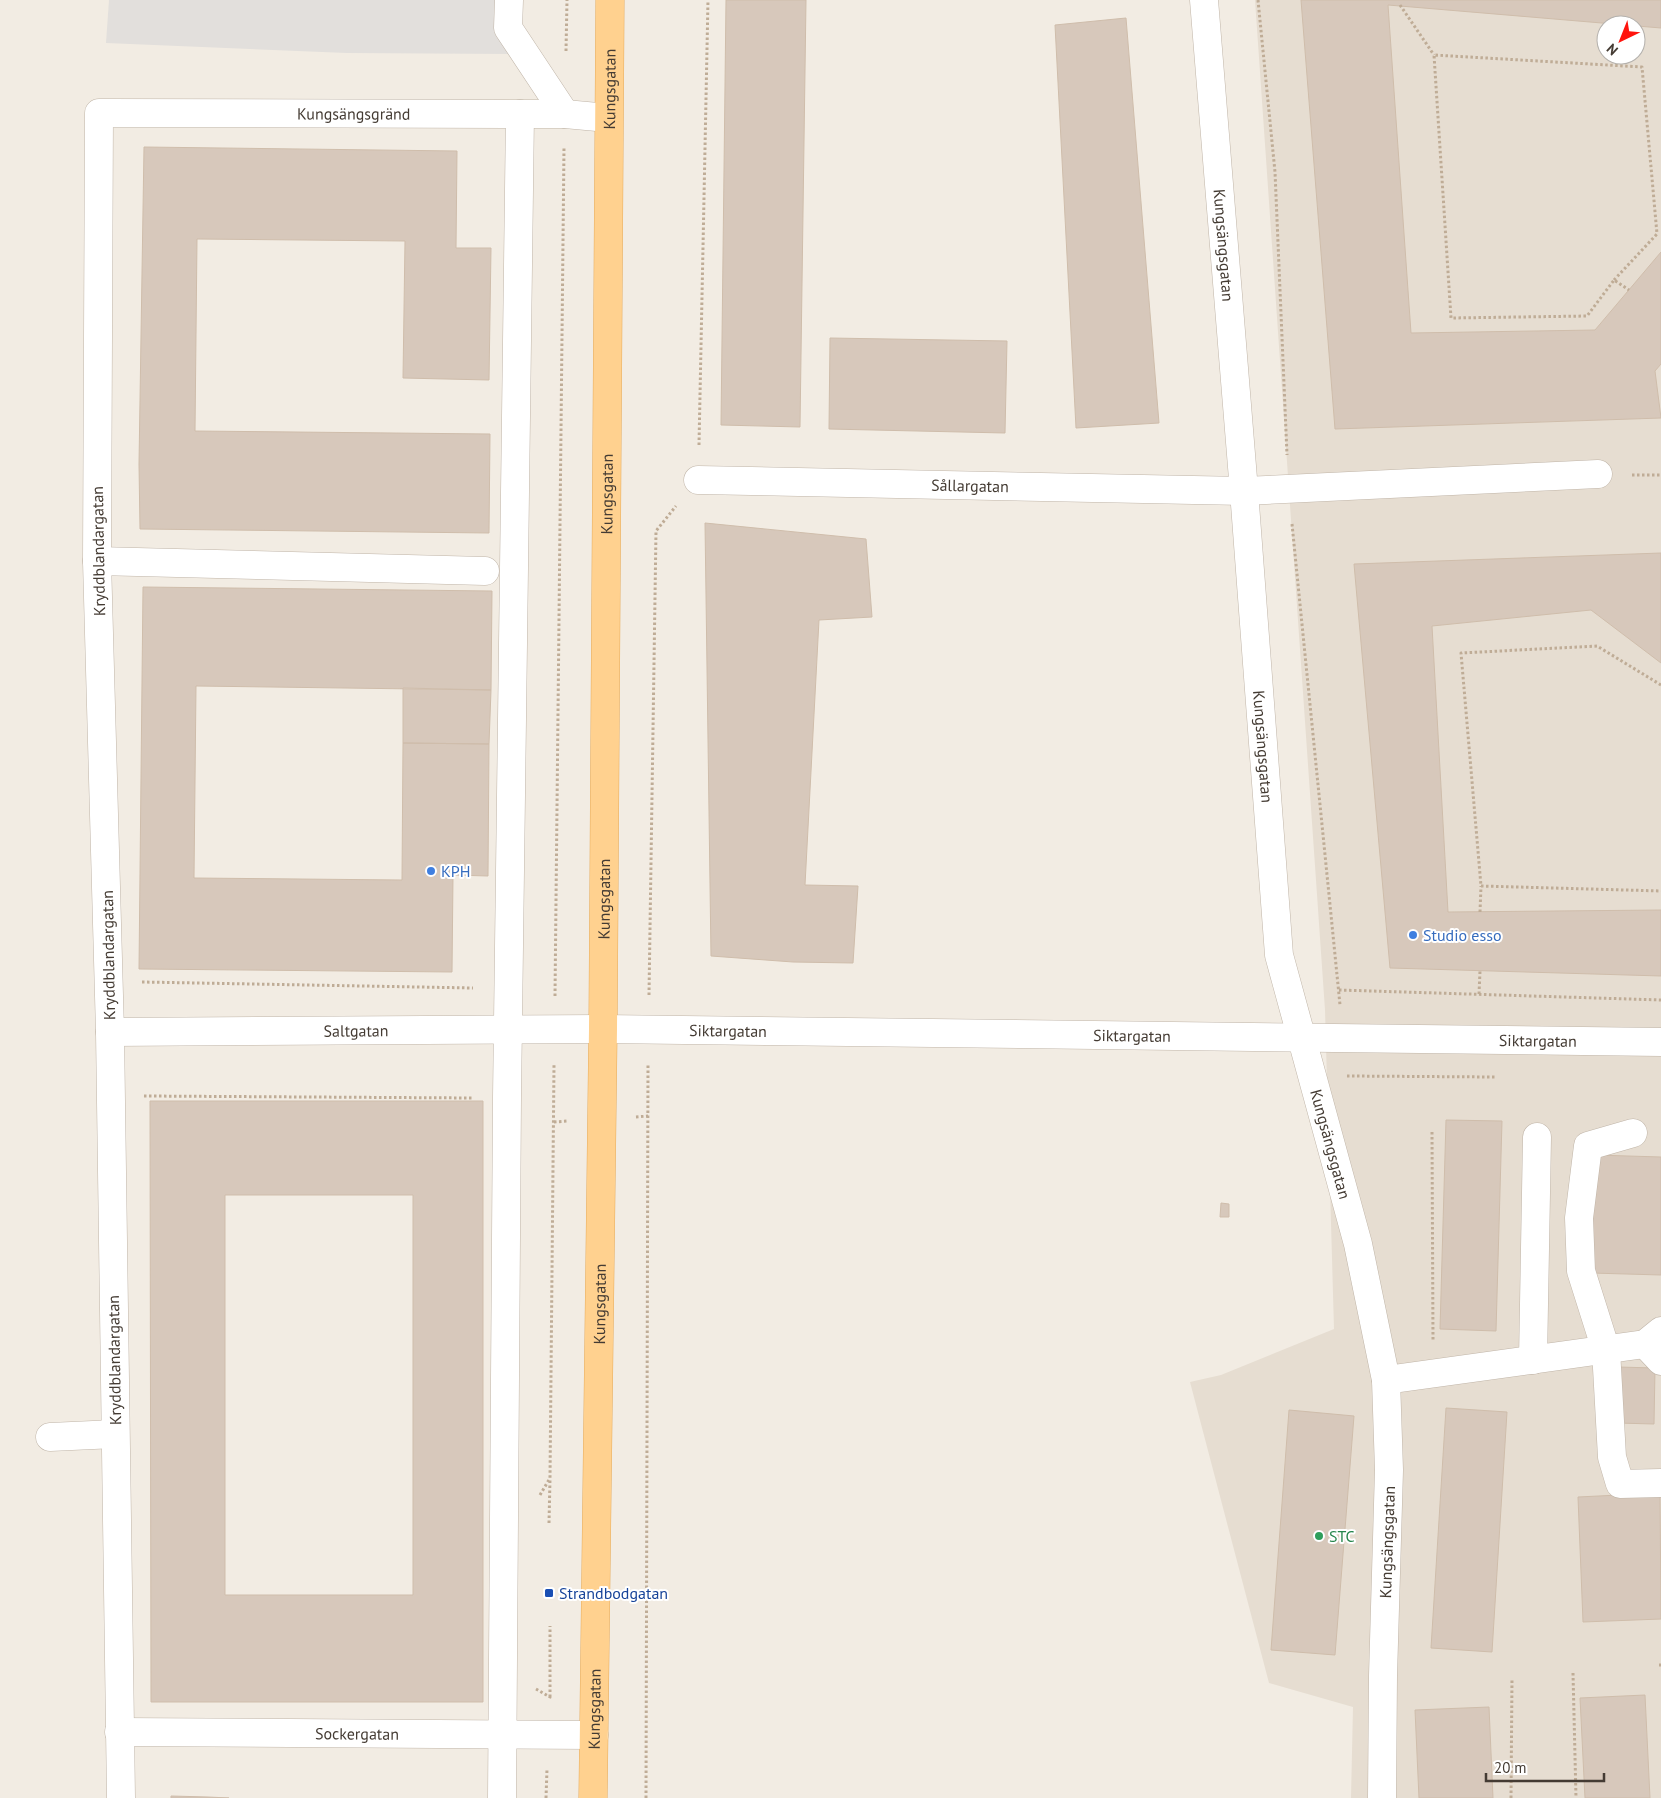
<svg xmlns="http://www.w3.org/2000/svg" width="1661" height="1798" viewBox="0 0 1661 1798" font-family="'PT Sans',sans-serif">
  <rect width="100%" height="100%" fill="#f2ece3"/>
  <!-- residential -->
  <path fill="#e6ddd1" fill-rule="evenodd" d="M 1255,0 L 1661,0 L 1661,1798 L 1351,1798 L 1353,1707 L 1269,1683 L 1190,1382 L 1221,1375 L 1334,1329 L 1325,1010 ZM 1606,25 L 1636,25 L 1636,55 L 1606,55 Z"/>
  <!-- parking -->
  <path fill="#e2dfdc" d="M 109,0 L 522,0 L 522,54 L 347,53 L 106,43 Z"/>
  <!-- building -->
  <path fill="#d7c8bb" stroke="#cfbdab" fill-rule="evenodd" d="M 726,0 L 806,0 L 800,427 L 721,425 Z
    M 1301,0 L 1661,0 L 1661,28 L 1388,5 L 1411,333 L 1595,330 L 1661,252 L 1661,364 L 1655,371 L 1661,418 L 1335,429 Z
    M 1126,18 L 1159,423 L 1076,428 L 1055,25 Z
    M 144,147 L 457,151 L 456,248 L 491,248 L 489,380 L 403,378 L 405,241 L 197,239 L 195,431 L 490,434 L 489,533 L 140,529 L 139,464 Z
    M 830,338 L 1007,341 L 1005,433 L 829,429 Z
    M 705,523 L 866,539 L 872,617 L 819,620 L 805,885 L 858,886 L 853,963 L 793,962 L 711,956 Z
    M 1661,553 L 1661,663 L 1591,610 L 1432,626 L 1448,912 L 1661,910 L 1661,976 L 1390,968 L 1354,564 Z
    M 143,587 L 492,591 L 491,690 L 196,686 L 194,878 L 402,880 L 403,743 L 489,744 L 488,876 L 453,875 L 452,972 L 139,969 Z
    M 403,688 L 491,690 L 489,744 L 403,743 Z
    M 150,1101 L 483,1101 L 483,1702 L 151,1702 ZM 225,1195 L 413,1195 L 413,1595 L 225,1595 Z
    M 1446,1120 L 1502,1121 L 1496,1331 L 1440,1329 Z
    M 1595,1155 L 1661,1157 L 1661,1275 L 1591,1273 Z
    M 1221,1203 L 1229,1204 L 1229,1217 L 1220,1217 Z
    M 1618,1367 L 1655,1368 L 1654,1424 L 1617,1423 Z
    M 1446,1408 L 1507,1412 L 1492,1652 L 1431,1648 Z
    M 1289,1410 L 1354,1416 L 1335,1655 L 1271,1650 Z
    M 1660,1493 L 1661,1619 L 1583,1622 L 1578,1497 Z
    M 1645,1695 L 1650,1798 L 1585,1798 L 1580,1698 Z
    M 1489,1707 L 1493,1798 L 1419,1798 L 1415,1710 Z
    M 171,1796 L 208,1797 L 229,1798 L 171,1798 Z"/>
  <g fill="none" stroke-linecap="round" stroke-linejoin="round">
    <defs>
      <g id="minor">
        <path d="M 509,0 L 508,28 L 565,114"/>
        <path id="s1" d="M 1204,0 L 1244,491 L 1279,955 L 1358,1244 L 1386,1380 L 1389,1470 L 1383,1676 L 1382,1798"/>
        <path id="s2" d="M 698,480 L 1244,491 L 1598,474"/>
        <path d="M 97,561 L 485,571"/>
        <path id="s3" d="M 110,1032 L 603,1029 L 1661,1042"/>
        <path d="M 1633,1133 L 1588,1146 L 1579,1218 L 1581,1271 L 1606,1350 L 1612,1457 L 1620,1484 L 1661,1483"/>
        <path d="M 1645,1344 L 1661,1361"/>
        <path d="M 1533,1360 L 1537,1137"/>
        <path d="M 1386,1380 L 1645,1344 L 1661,1331"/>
        <path d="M 50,1437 L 115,1434"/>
        <path id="s4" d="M 119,1732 L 594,1735"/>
        <path id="s5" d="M 121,1798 L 110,1032 L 97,561 L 99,113 L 565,114 L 608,118"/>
        <path d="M 502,1798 L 507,1098 L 520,114"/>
      </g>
      <g id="major">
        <path id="s6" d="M 593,1798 L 603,1029 L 610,0"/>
      </g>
    </defs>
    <!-- minor casing -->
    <use href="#minor" stroke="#c0b5a8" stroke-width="29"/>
    <!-- major casing -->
    <use href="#major" stroke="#e6ac5d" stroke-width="29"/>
    <!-- path -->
    <path stroke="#bfac96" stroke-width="3" stroke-dasharray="2.5 2.5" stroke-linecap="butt" d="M 1258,0 L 1275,172 L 1287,455
      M 1400,5 L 1434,55
      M 566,51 L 567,0
      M 1614,280 L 1657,234 L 1642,67 L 1434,55 L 1451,318 L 1587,316 L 1614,280 L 1629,290
      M 699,445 L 708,0
      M 1632,475 L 1661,475
      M 1292,524 L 1340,1005
      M 1661,685 L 1597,646 L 1461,653 L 1481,886 L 1661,891
      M 1480,912 L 1481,886
      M 142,982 L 473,988
      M 1339,990 L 1661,1000
      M 1479,994 L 1480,971
      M 649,995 L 656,531 L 676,506
      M 555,996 L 564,147
      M 1347,1076 L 1495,1077
      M 144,1096 L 473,1098
      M 636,1117 L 648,1116
      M 554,1122 L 568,1121
      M 1432,1132 L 1433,1340
      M 540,1495 L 550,1478 L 554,1065
      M 549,1523 L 550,1479
      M 1659,1665 L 1661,1665
      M 1573,1673 L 1576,1798
      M 536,1689 L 550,1697 L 549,1700
      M 550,1697 L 550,1626
      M 546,1798 L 547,1769
      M 646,1798 L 648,1064
      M 1511,1798 L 1512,1678"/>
    <!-- minor -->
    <use href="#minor" stroke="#fff" stroke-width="28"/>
    <!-- major -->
    <use href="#major" stroke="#ffd18f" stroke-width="28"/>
  </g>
  <!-- markers -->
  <g fill="#3f7fe0" stroke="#fff" stroke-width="2">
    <circle cx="431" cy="871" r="5"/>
    <circle cx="1413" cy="935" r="5"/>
  </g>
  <circle fill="#2e9e5b" stroke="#fff" stroke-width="2" cx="1319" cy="1536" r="5"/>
  <rect fill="#1a4fb4" stroke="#fff" stroke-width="2" x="544" y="1588" width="10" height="10" rx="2.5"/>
  <g text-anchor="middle" stroke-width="4" stroke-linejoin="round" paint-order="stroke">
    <!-- street labels -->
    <g font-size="16" fill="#443b33" stroke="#fff">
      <text dy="6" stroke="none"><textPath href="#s6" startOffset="1709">Kungsgatan</textPath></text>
      <text dy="6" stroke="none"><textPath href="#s5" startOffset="1940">Kungsängsgränd</textPath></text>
      <text dy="6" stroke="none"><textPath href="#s1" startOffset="246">Kungsängsgatan</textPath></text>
      <text dy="6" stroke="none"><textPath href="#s2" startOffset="272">Sållargatan</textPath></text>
      <text dy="6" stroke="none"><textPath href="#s6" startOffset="1304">Kungsgatan</textPath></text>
      <text transform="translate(98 551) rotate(-91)" y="6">Kryddblandargatan</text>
      <text dy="6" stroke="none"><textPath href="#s1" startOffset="749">Kungsängsgatan</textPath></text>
      <text dy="6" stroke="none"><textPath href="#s6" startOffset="899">Kungsgatan</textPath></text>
      <text transform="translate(108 955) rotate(-91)" y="6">Kryddblandargatan</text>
      <text dy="6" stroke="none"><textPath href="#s3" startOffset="246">Saltgatan</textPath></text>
      <text dy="6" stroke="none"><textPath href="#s3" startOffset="618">Siktargatan</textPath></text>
      <text dy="6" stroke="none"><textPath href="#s3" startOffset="1022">Siktargatan</textPath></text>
      <text dy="6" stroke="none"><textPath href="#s3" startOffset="1428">Siktargatan</textPath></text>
      <text dy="6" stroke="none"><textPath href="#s1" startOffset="1154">Kungsängsgatan</textPath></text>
      <text dy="6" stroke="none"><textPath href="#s6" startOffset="494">Kungsgatan</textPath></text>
      <text transform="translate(114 1360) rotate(-91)" y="6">Kryddblandargatan</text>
      <text transform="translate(1387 1542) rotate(-88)" y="6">Kungsängsgatan</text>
      <text dy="6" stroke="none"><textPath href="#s6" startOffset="89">Kungsgatan</textPath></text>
      <text dy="6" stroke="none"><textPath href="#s4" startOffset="238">Sockergatan</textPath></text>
    </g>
    <!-- shop labels -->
    <g font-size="16" fill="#366cbe" stroke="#fff" text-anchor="start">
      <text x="441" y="877">KPH</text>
      <text x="1423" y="941">Studio esso</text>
    </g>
    <!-- leisure labels -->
    <g font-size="16" fill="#27864d" stroke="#fff" text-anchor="start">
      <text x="1329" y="1542">STC</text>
    </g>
    <!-- transit labels -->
    <g font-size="16" fill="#164399" stroke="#fff" text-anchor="start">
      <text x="559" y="1599">Strandbodgatan</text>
    </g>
  </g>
  <!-- north arrow -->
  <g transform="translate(1621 40) rotate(223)"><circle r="24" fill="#ffffff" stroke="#b4b1ad"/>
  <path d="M0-4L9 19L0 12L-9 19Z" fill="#ff140d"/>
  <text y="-8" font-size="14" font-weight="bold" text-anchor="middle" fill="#443b33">N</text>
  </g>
  <!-- scale -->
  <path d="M1486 1773v8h118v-8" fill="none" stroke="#443b33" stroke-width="2.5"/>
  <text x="1494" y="1773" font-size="15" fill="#443b33" stroke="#ffffff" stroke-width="4" paint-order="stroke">20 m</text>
</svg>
